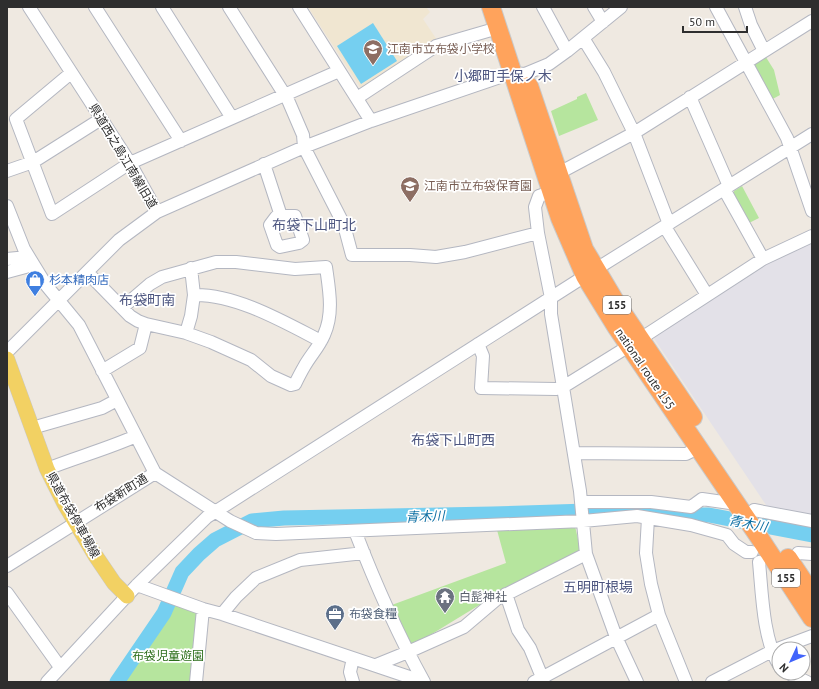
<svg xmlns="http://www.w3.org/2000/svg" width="819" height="689" viewBox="0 0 819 689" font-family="'PT Sans','Noto Sans JP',sans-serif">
  <rect width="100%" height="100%" fill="#efe9e1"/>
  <!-- industrial -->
  <path fill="#e3e1e8" d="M 812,243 L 812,519 L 770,511 L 653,337 L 767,264 Z"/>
  <!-- education -->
  <path fill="#f0e6d1" d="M 308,7 L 426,7 L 430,12 L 423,19 L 439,43 L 364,88 L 360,87 Z"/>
  <!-- green -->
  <path fill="#b6e59e" d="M 764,54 L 774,70 L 780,95 L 769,101 L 751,62 Z
    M 586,93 L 598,120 L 559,136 L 551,111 L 577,99 L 577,97 Z
    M 742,186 L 759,218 L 747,224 L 733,198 L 734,191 Z
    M 575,526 L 581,553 L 499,593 L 409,648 L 389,606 L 506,563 L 497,530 Z
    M 173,603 L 196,611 L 197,615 L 191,682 L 120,682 Z"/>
  <!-- water -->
  <path fill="#75cff0" d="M 373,23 L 397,61 L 361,84 L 337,46 Z"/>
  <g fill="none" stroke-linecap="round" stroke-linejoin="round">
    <!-- river -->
    <path stroke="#75cff0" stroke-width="15" d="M 117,682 L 164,613 L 182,572 L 199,554 L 215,540 L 252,521 L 284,518 L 492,514 L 650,509 L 691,515 L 709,515 L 812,535"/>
    <defs>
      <path id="minor" d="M 29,7 L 130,163 L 157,212
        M 95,7 L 181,141
        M 162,7 L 232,118
        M 229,7 L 288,100 L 303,135 L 304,147 L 344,225 L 352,255 L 410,255 L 436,257 L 465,252 L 538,233
        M 299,7 L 371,121
        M 543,7 L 567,51
        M 594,7 L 603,22
        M 716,7 L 787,138 L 812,211
        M 745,7 L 751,25 L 764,51
        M 583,38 L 604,72 L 634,133 L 669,224
        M 71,73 L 16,119 L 52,214 L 130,163 L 339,71
        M 690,97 L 729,186
        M 357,98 L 436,46 L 498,28
        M 264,164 L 281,216 L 295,216 L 303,240 L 299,243 L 280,247 L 277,245 L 270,225 L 276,217 L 281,216
        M 7,171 L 33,162 L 101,119
        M 559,173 L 634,133 L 812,21
        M 724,189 L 763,259
        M 551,192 L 539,196 L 535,207 L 538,233 L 551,298 L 551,314 L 580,491 L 586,554 L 616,637 L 637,682
        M 7,206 L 24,249 L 46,285 L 79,325 L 155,473 L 230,521 L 256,533 L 276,534 L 583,521 L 637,516 L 691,525 L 727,535 L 734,544 L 746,552 L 752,552
        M 665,227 L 707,295
        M 7,259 L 28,257
        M 7,272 L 33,265
        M 87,272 L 130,316 L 138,321 L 146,324 L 186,333 L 211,342 L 251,360 L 271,376 L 291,385 L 295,384 C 298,378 301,372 304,367 C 310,356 319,347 324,335 C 334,313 329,289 326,267 L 295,269 L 236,262 L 216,262 L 162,277 L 150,284 L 122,308
        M 194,295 C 236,294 284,322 321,341
        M 186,333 L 191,316 L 194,295 L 191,268
        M 640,339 L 763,259 L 812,236
        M 478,344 L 483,356 L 481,388 L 556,389 L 563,387 L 629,346
        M 7,352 L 119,240 L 157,212 L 304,147 L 371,121 L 512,73 L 525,74 L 549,64 L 567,51 L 621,7
        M 102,371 L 140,348 L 146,324
        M 32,428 L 102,408 L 117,400
        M 575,453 L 686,454 L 698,448
        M 47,469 C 77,457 107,449 136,436
        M 582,502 L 651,502 L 691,507 L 702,499 L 737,504
        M 754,510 L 812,521
        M 648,518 L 646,553 L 651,584 L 659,615 L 686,682
        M 355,531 C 375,583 397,633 424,682
        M 798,553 L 812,554
        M 759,562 C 762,593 763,639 779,665
        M 7,566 L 155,473
        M 137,585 L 203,609 L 222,614 L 424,682
        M 7,593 L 60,667
        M 506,594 L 518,630 L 530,648 L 544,682
        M 222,614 L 236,597 L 256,578 L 300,560 L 364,553
        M 376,665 L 408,652 L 464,627 L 497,599 L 586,554
        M 788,673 L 807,682
        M 47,682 L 137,585 L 207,517 L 585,276 L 812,134
        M 196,682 L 203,609
        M 353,682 L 350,672 L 353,658
        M 534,682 L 659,615
        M 712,682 L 772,651 L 812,636"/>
      <path id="major" d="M 7,359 L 47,469 L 64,503 L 95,555 L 114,583 L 127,596"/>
      <path id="highway" d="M 491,7 L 560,218 L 585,276 L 617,328 L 759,537 L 812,618
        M 529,86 L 584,249 L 618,306 L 693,417
        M 788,558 L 812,594"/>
    </defs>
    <!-- minor casing -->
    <use href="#minor" stroke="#b4b7c1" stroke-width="14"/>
    <!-- major casing -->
    <use href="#major" stroke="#c9c9c9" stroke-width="16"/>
    <!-- highway casing -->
    <use href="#highway" stroke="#c9c9c9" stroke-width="20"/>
    <!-- minor -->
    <use href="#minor" stroke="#fff" stroke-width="12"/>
    <!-- major -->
    <use href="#major" stroke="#f2d163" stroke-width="15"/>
    <!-- highway -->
    <use href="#highway" stroke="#ffa35c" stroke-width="18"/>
  </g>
  <!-- icons -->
  <defs>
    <symbol id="school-pin" viewBox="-11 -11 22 30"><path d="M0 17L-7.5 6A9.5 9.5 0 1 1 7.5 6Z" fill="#8d6e63" stroke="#fff"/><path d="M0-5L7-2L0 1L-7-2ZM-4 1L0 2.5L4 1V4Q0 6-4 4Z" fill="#fff"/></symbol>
    <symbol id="shop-pin" viewBox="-11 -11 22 30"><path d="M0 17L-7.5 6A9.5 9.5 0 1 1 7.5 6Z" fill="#3f7fe0" stroke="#fff"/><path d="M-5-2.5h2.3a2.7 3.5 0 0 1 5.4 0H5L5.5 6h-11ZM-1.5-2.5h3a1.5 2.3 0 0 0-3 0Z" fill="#fff"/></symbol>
    <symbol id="temple-pin" viewBox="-11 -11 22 30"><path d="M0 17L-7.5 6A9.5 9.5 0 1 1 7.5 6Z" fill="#6b7280" stroke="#fff"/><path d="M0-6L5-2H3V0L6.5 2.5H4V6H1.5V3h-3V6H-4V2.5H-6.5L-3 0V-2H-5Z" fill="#fff"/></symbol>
    <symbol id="office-pin" viewBox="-11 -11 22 30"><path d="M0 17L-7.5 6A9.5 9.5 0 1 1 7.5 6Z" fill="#5c6f8a" stroke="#fff"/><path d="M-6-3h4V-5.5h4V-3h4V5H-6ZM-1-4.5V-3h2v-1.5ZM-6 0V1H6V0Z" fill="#fff"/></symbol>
  </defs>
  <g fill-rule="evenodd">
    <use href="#school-pin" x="362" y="38" width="22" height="30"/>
    <use href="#school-pin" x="399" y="175" width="22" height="30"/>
    <use href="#shop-pin" x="24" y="269" width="22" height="30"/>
    <use href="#temple-pin" x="434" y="586" width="22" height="30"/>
    <use href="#office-pin" x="324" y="603" width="22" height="30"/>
  </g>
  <g text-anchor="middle" stroke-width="3.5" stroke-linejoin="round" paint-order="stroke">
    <!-- shield labels -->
    <g fill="#fff" stroke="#6d6d6d" stroke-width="1">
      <rect x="603" y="296" width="28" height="18" rx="3"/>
      <rect x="772" y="569" width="28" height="18" rx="3"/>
    </g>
    <g font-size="11" font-weight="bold" fill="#2e2e2e">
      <text x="617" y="309">155</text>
      <text x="786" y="582">155</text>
    </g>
    <!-- education labels -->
    <g font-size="12" fill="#785e54" stroke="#fff" text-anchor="start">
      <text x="387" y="53">江南市立布袋小学校</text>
      <text x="424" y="190">江南市立布袋保育園</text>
    </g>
    <!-- street labels -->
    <g font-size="12" fill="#2e2e2e" stroke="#fff">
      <text transform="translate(123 156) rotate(59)" y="4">県道西之島江南線旧道</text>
      <text transform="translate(645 369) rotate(56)" y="4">national route 155</text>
      <text transform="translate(121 493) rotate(-32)" y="4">布袋新町通</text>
      <text transform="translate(73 515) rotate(61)" y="4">県道布袋停車場線</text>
    </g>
    <!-- shop labels -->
    <g font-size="12" fill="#366cbe" stroke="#fff" text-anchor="start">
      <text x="49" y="284">杉本精肉店</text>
    </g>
    <!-- worship labels -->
    <g font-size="12" fill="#5b616d" stroke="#fff" text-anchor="start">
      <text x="459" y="601">白髭神社</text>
    </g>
    <!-- service labels -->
    <g font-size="12" fill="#4e5e75" stroke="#fff" text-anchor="start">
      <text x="349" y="618">布袋食糧</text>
    </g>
    <!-- park labels -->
    <g font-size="12" fill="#2c6e1b" stroke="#fff">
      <text x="168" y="660">布袋児童遊園</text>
    </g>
    <!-- water labels -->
    <g font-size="13" font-style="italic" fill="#0d6fa3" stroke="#fff">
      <text transform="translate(425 516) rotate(-2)" y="5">青木川</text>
      <text transform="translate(748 523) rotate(11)" y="5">青木川</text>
    </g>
    <!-- quarter labels -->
    <g font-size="14" fill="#4d5680" stroke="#fff">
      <text x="503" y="81">小郷町手保ノ木</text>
      <text x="314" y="230">布袋下山町北</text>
      <text x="147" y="305">布袋町南</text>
      <text x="453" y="445">布袋下山町西</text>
      <text x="598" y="592">五明町根場</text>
    </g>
  </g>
  <!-- border -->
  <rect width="819" height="689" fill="none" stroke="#2e2e2e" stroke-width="16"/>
  <!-- north arrow -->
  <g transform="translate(791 661) rotate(226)"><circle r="19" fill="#ffffff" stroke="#ababab"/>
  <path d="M0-3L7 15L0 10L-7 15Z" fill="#4264fb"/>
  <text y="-6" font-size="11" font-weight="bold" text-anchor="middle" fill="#2e2e2e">N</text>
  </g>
  <!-- scale -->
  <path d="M683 26v6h64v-6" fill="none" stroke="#2e2e2e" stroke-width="2"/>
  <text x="689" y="26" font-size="12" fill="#2e2e2e" stroke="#ffffff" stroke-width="3" paint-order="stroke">50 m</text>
</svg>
